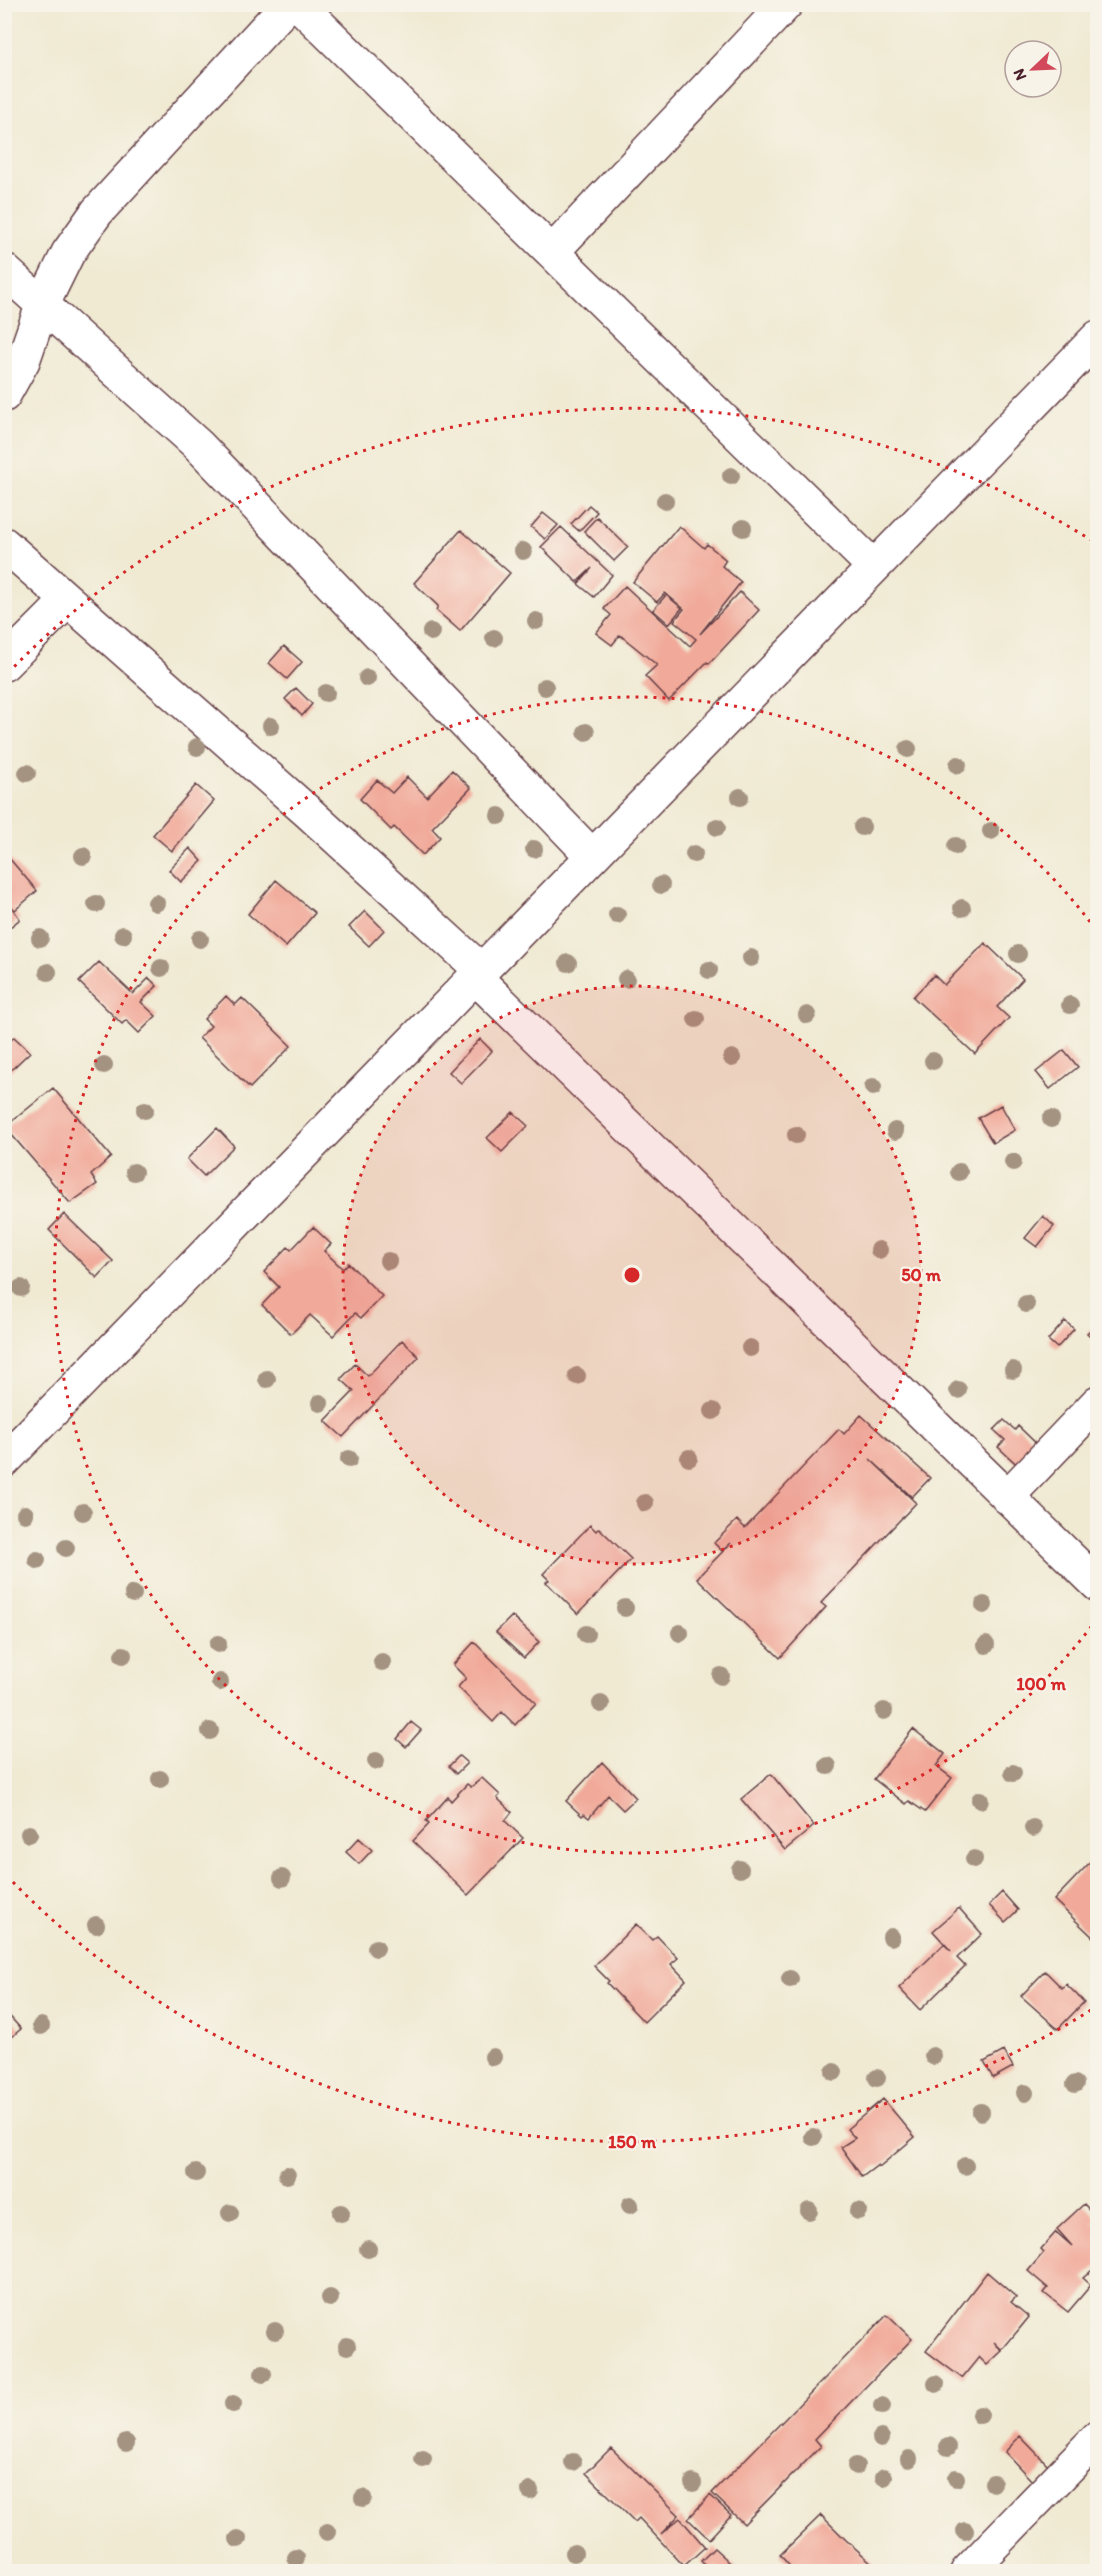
<svg xmlns="http://www.w3.org/2000/svg" width="1102" height="2576" viewBox="0 0 1102 2576" font-family="Itim,sans-serif">
  <rect width="100%" height="100%" fill="#f7f3e8"/>
  <filter id="ink" filterUnits="userSpaceOnUse"><feTurbulence type="fractalNoise" baseFrequency=".0167" numOctaves="2"/><feDisplacementMap in="SourceGraphic" scale="12" xChannelSelector="R" yChannelSelector="G"/><feConvolveMatrix kernelMatrix="1 2 1 2 8 2 1 2 1" color-interpolation-filters="sRGB"/></filter>
  <filter id="wash" filterUnits="userSpaceOnUse"><feTurbulence type="fractalNoise" baseFrequency=".008" numOctaves="4" result="noise"/><feDisplacementMap in="SourceGraphic" scale="24" xChannelSelector="R" yChannelSelector="G"/><feGaussianBlur stdDeviation="1.35" result="paint"/><feColorMatrix in="noise" values="0 0 0 0 0 0 0 0 0 0 0 0 0 0 0 0 0 1.4 0 .05"/><feComposite in="paint" operator="in"/></filter>
  <g filter="url(#wash)">
    <rect width="100%" height="100%" fill="#f0ead3"/>
    <g id="blocks">
      <!-- building -->
      <path fill="#f1a999" d="M 589,505 L 597,512 L 579,531 L 571,524 Z
        M 543,513 L 558,525 L 545,539 L 531,527 Z
        M 597,517 L 628,547 L 614,561 L 584,531 Z
        M 679,526 L 704,548 L 707,544 L 726,560 L 722,566 L 741,582 L 700,634 L 740,592 L 759,610 L 709,664 L 707,662 L 669,701 L 645,676 L 657,665 L 620,635 L 612,645 L 596,633 L 611,615 L 604,609 L 625,586 L 690,646 L 696,639 L 674,621 L 684,609 L 665,593 L 657,602 L 633,582 Z
        M 561,527 L 612,575 L 594,597 L 578,584 L 592,568 L 577,582 L 541,547 Z
        M 461,530 L 510,573 L 460,631 L 436,610 L 438,606 L 414,583 Z
        M 666,595 L 682,608 L 669,624 L 653,610 Z
        M 284,646 L 302,662 L 287,679 L 269,663 Z
        M 296,688 L 312,704 L 302,716 L 285,699 Z
        M 452,770 L 471,788 L 432,828 L 440,837 L 423,855 L 394,827 L 391,830 L 360,799 L 377,780 L 392,793 L 407,777 L 427,797 Z
        M 196,785 L 214,801 L 172,851 L 153,835 Z
        M 190,848 L 202,861 L 181,882 L 169,870 Z
        M 9,858 L 37,891 L 15,910 L 10,905 L 20,919 L 4,932 L 4,862 Z
        M 276,880 L 315,913 L 286,947 L 248,914 Z
        M 365,911 L 384,930 L 369,946 L 349,927 Z
        M 985,943 L 1023,979 L 997,1007 L 1009,1018 L 975,1054 L 913,997 L 934,975 L 944,985 Z
        M 99,962 L 133,994 L 149,978 L 157,986 L 141,1002 L 156,1016 L 139,1033 L 126,1020 L 122,1024 L 79,982 Z
        M 226,996 L 235,1005 L 242,998 L 291,1046 L 250,1088 L 199,1038 L 211,1026 L 204,1019 Z
        M 14,1037 L 30,1052 L 9,1072 L 4,1068 L 4,1047 Z
        M 480,1039 L 492,1051 L 461,1083 L 449,1072 Z
        M 1064,1050 L 1078,1067 L 1050,1089 L 1036,1072 Z
        M 53,1088 L 111,1157 L 91,1175 L 97,1184 L 70,1203 L 5,1127 Z
        M 1001,1105 L 1015,1130 L 993,1143 L 978,1118 Z
        M 513,1112 L 528,1126 L 502,1152 L 487,1138 Z
        M 217,1128 L 234,1146 L 204,1176 L 187,1159 Z
        M 64,1214 L 113,1261 L 97,1278 L 49,1230 Z
        M 1043,1216 L 1054,1226 L 1037,1247 L 1025,1238 Z
        M 313,1227 L 331,1244 L 324,1251 L 343,1269 L 348,1263 L 382,1296 L 361,1318 L 355,1313 L 333,1336 L 310,1315 L 291,1334 L 262,1305 L 279,1287 L 264,1272 L 288,1247 L 291,1250 Z
        M 1065,1321 L 1074,1329 L 1057,1348 L 1048,1340 Z
        M 1098,1323 L 1098,1343 L 1087,1333 Z
        M 402,1340 L 419,1357 L 343,1437 L 325,1421 L 354,1391 L 341,1379 L 355,1364 L 368,1376 Z
        M 861,1415 L 930,1478 L 912,1497 L 870,1459 L 916,1503 L 821,1603 L 826,1607 L 780,1658 L 697,1578 L 731,1543 L 722,1551 L 714,1543 L 737,1520 L 745,1528 L 839,1429 L 844,1434 Z
        M 1004,1420 L 1015,1430 L 1018,1426 L 1046,1453 L 1027,1474 L 998,1447 L 1005,1440 L 994,1430 Z
        M 590,1525 L 596,1531 L 599,1528 L 631,1559 L 578,1614 L 546,1582 L 549,1580 L 543,1574 Z
        M 512,1616 L 539,1642 L 524,1658 L 496,1632 Z
        M 474,1642 L 536,1703 L 515,1725 L 502,1712 L 493,1722 L 458,1687 L 466,1678 L 453,1665 Z
        M 411,1722 L 421,1730 L 406,1747 L 397,1739 Z
        M 913,1729 L 945,1754 L 936,1766 L 952,1778 L 925,1812 L 909,1801 L 906,1804 L 874,1779 Z
        M 459,1756 L 467,1763 L 456,1774 L 449,1766 Z
        M 602,1762 L 636,1798 L 623,1810 L 608,1795 L 589,1818 L 584,1814 L 582,1816 L 566,1801 Z
        M 771,1774 L 814,1826 L 785,1850 L 741,1799 Z
        M 482,1778 L 500,1795 L 497,1798 L 512,1812 L 505,1821 L 523,1838 L 468,1895 L 413,1841 L 429,1824 L 426,1821 L 448,1797 L 451,1801 L 467,1784 L 471,1787 Z
        M 359,1838 L 372,1850 L 359,1864 L 346,1852 Z
        M 1098,1854 L 1098,1942 L 1054,1900 Z
        M 1002,1892 L 1018,1910 L 1005,1922 L 989,1905 Z
        M 959,1908 L 982,1934 L 957,1958 L 965,1966 L 920,2010 L 899,1988 L 944,1944 L 951,1951 L 933,1931 Z
        M 636,1924 L 652,1940 L 657,1936 L 678,1958 L 671,1964 L 686,1980 L 644,2022 L 607,1983 L 609,1981 L 594,1966 Z
        M 1045,1971 L 1062,1988 L 1066,1984 L 1084,2002 L 1058,2029 L 1021,1996 Z
        M 4,2010 L 21,2029 L 4,2043 Z
        M 1004,2051 L 1013,2067 L 993,2078 L 984,2062 Z
        M 883,2099 L 915,2137 L 879,2167 L 878,2165 L 862,2177 L 841,2147 L 855,2138 L 847,2129 Z
        M 1084,2204 L 1098,2219 L 1091,2225 L 1098,2221 L 1098,2265 L 1083,2278 L 1091,2285 L 1068,2312 L 1044,2293 L 1048,2288 L 1028,2271 L 1044,2252 L 1041,2249 L 1056,2232 L 1072,2246 L 1057,2229 Z
        M 987,2272 L 1016,2297 L 1011,2302 L 1029,2317 L 1002,2350 L 994,2342 L 1002,2351 L 987,2365 L 979,2357 L 962,2378 L 926,2351 Z
        M 887,2315 L 912,2339 L 815,2439 L 821,2446 L 744,2524 L 712,2493 Z
        M 1020,2436 L 1048,2465 L 1032,2481 L 1005,2452 Z
        M 611,2448 L 679,2515 L 661,2534 L 680,2518 L 705,2547 L 684,2566 L 639,2518 L 635,2522 L 586,2473 Z
        M 710,2495 L 731,2515 L 709,2539 L 688,2519 Z
        M 821,2515 L 846,2540 L 882,2572 L 795,2572 L 780,2555 Z
        M 714,2548 L 725,2558 L 739,2572 L 720,2572 L 715,2567 L 711,2572 L 701,2561 Z"/>
    </g>
  </g>
  <g filter="url(#ink)">
    <use href="#blocks" fill-opacity="0" stroke="#633d44" stroke-width="1.5"/>
    <g fill="none" stroke-linecap="round" stroke-linejoin="round">
      <defs>
        <path id="street" d="M 298,4 L 874,567
          M 553,251 L 786,4
          M 4,270 L 198,445 L 592,856
          M 4,395 L 23,361 L 42,306 L 68,253 L 97,212 L 288,4
          M 4,544 L 309,813 L 482,971
          M 4,664 L 67,601
          M 475,977 L 1098,1585
          M 4,1461 L 1098,337
          M 1007,1497 L 1098,1402
          M 967,2572 L 1098,2437"/>
      </defs>
      <!-- street casing -->
      <use href="#street" stroke="#633d44" stroke-width="36"/>
      <!-- street -->
      <use href="#street" stroke="#fff" stroke-width="33"/>
    </g>
    <!-- trees -->
    <g fill="#a59381">
      <circle cx="731" cy="476" r="9"/>
      <circle cx="665" cy="501" r="9"/>
      <circle cx="743" cy="528" r="9"/>
      <circle cx="523" cy="551" r="9"/>
      <circle cx="536" cy="621" r="9"/>
      <circle cx="431" cy="632" r="9"/>
      <circle cx="494" cy="638" r="9"/>
      <circle cx="367" cy="678" r="9"/>
      <circle cx="545" cy="687" r="9"/>
      <circle cx="326" cy="693" r="9"/>
      <circle cx="271" cy="726" r="9"/>
      <circle cx="586" cy="732" r="9"/>
      <circle cx="197" cy="747" r="9"/>
      <circle cx="908" cy="749" r="9"/>
      <circle cx="958" cy="765" r="9"/>
      <circle cx="27" cy="773" r="9"/>
      <circle cx="740" cy="797" r="9"/>
      <circle cx="499" cy="816" r="9"/>
      <circle cx="717" cy="827" r="9"/>
      <circle cx="862" cy="827" r="9"/>
      <circle cx="991" cy="831" r="9"/>
      <circle cx="956" cy="846" r="9"/>
      <circle cx="534" cy="849" r="9"/>
      <circle cx="694" cy="854" r="9"/>
      <circle cx="83" cy="856" r="9"/>
      <circle cx="661" cy="885" r="9"/>
      <circle cx="156" cy="903" r="9"/>
      <circle cx="96" cy="904" r="9"/>
      <circle cx="962" cy="908" r="9"/>
      <circle cx="617" cy="915" r="9"/>
      <circle cx="123" cy="935" r="9"/>
      <circle cx="40" cy="938" r="9"/>
      <circle cx="200" cy="939" r="9"/>
      <circle cx="1018" cy="954" r="9"/>
      <circle cx="751" cy="958" r="9"/>
      <circle cx="568" cy="963" r="9"/>
      <circle cx="161" cy="968" r="9"/>
      <circle cx="709" cy="970" r="9"/>
      <circle cx="48" cy="972" r="9"/>
      <circle cx="626" cy="979" r="9"/>
      <circle cx="1070" cy="1005" r="9"/>
      <circle cx="807" cy="1015" r="9"/>
      <circle cx="696" cy="1019" r="9"/>
      <circle cx="732" cy="1058" r="9"/>
      <circle cx="933" cy="1061" r="9"/>
      <circle cx="104" cy="1065" r="9"/>
      <circle cx="873" cy="1087" r="9"/>
      <circle cx="145" cy="1110" r="9"/>
      <circle cx="1051" cy="1119" r="9"/>
      <circle cx="895" cy="1131" r="9"/>
      <circle cx="796" cy="1135" r="9"/>
      <circle cx="1013" cy="1162" r="9"/>
      <circle cx="134" cy="1172" r="9"/>
      <circle cx="959" cy="1172" r="9"/>
      <circle cx="879" cy="1250" r="9"/>
      <circle cx="388" cy="1261" r="9"/>
      <circle cx="21" cy="1288" r="9"/>
      <circle cx="1026" cy="1304" r="9"/>
      <circle cx="750" cy="1348" r="9"/>
      <circle cx="1013" cy="1370" r="9"/>
      <circle cx="577" cy="1376" r="9"/>
      <circle cx="267" cy="1379" r="9"/>
      <circle cx="958" cy="1390" r="9"/>
      <circle cx="320" cy="1403" r="9"/>
      <circle cx="713" cy="1411" r="9"/>
      <circle cx="689" cy="1458" r="9"/>
      <circle cx="349" cy="1459" r="9"/>
      <circle cx="645" cy="1503" r="9"/>
      <circle cx="83" cy="1512" r="9"/>
      <circle cx="25" cy="1514" r="9"/>
      <circle cx="66" cy="1548" r="9"/>
      <circle cx="37" cy="1560" r="9"/>
      <circle cx="133" cy="1594" r="9"/>
      <circle cx="984" cy="1605" r="9"/>
      <circle cx="625" cy="1608" r="9"/>
      <circle cx="680" cy="1633" r="9"/>
      <circle cx="586" cy="1634" r="9"/>
      <circle cx="218" cy="1644" r="9"/>
      <circle cx="986" cy="1645" r="9"/>
      <circle cx="123" cy="1655" r="9"/>
      <circle cx="382" cy="1662" r="9"/>
      <circle cx="721" cy="1676" r="9"/>
      <circle cx="220" cy="1682" r="9"/>
      <circle cx="601" cy="1704" r="9"/>
      <circle cx="884" cy="1711" r="9"/>
      <circle cx="210" cy="1731" r="9"/>
      <circle cx="376" cy="1761" r="9"/>
      <circle cx="828" cy="1766" r="9"/>
      <circle cx="1013" cy="1773" r="9"/>
      <circle cx="160" cy="1779" r="9"/>
      <circle cx="980" cy="1800" r="9"/>
      <circle cx="1033" cy="1828" r="9"/>
      <circle cx="29" cy="1834" r="9"/>
      <circle cx="974" cy="1859" r="9"/>
      <circle cx="740" cy="1869" r="9"/>
      <circle cx="282" cy="1878" r="9"/>
      <circle cx="96" cy="1925" r="9"/>
      <circle cx="891" cy="1937" r="9"/>
      <circle cx="376" cy="1948" r="9"/>
      <circle cx="790" cy="1979" r="9"/>
      <circle cx="41" cy="2026" r="9"/>
      <circle cx="933" cy="2056" r="9"/>
      <circle cx="493" cy="2057" r="9"/>
      <circle cx="834" cy="2072" r="9"/>
      <circle cx="877" cy="2078" r="9"/>
      <circle cx="1075" cy="2084" r="9"/>
      <circle cx="1025" cy="2093" r="9"/>
      <circle cx="981" cy="2112" r="9"/>
      <circle cx="813" cy="2137" r="9"/>
      <circle cx="965" cy="2166" r="9"/>
      <circle cx="196" cy="2173" r="9"/>
      <circle cx="287" cy="2175" r="9"/>
      <circle cx="630" cy="2205" r="9"/>
      <circle cx="809" cy="2211" r="9"/>
      <circle cx="858" cy="2211" r="9"/>
      <circle cx="230" cy="2213" r="9"/>
      <circle cx="341" cy="2213" r="9"/>
      <circle cx="368" cy="2249" r="9"/>
      <circle cx="330" cy="2298" r="9"/>
      <circle cx="275" cy="2331" r="9"/>
      <circle cx="347" cy="2346" r="9"/>
      <circle cx="263" cy="2374" r="9"/>
      <circle cx="936" cy="2384" r="9"/>
      <circle cx="233" cy="2404" r="9"/>
      <circle cx="882" cy="2406" r="9"/>
      <circle cx="980" cy="2415" r="9"/>
      <circle cx="881" cy="2438" r="9"/>
      <circle cx="126" cy="2443" r="9"/>
      <circle cx="948" cy="2447" r="9"/>
      <circle cx="423" cy="2459" r="9"/>
      <circle cx="909" cy="2459" r="9"/>
      <circle cx="573" cy="2462" r="9"/>
      <circle cx="856" cy="2466" r="9"/>
      <circle cx="884" cy="2477" r="9"/>
      <circle cx="956" cy="2478" r="9"/>
      <circle cx="693" cy="2483" r="9"/>
      <circle cx="993" cy="2483" r="9"/>
      <circle cx="530" cy="2491" r="9"/>
      <circle cx="363" cy="2498" r="9"/>
      <circle cx="965" cy="2531" r="9"/>
      <circle cx="327" cy="2532" r="9"/>
      <circle cx="238" cy="2539" r="9"/>
      <circle cx="574" cy="2553" r="9"/>
      <circle cx="296" cy="2558" r="9"/>
    </g>
  </g>
  <!-- distance rings -->
  <circle cx="632" cy="1275" r="289" fill="#d62828" fill-opacity=".12"/>
  <g fill="none" stroke="#d62828" stroke-width="3" stroke-dasharray="3 6">
    <circle cx="632" cy="1275" r="289"/>
    <path d="M1097 1619A578 578 0 1 1 1097 931"/>
    <path d="M1091 2010A867 867 0 0 1 8 1877M8 673A867 867 0 0 1 1091 540"/>
  </g>
  <circle cx="632" cy="1275" r="9" fill="#d62828" stroke="#f7f3e8" stroke-width="3"/>
  <g font-size="18" text-anchor="middle" font-weight="bold" fill="#d62828" stroke="#f7f3e8" stroke-width="4.5" stroke-linejoin="round" paint-order="stroke">
    <text x="921" y="1281">50 m</text>
    <text x="1041" y="1690">100 m</text>
    <text x="632" y="2148">150 m</text>
  </g>
  <!-- margin -->
  <rect width="1102" height="2576" fill="none" stroke="#f7f3e8" stroke-width="24"/>
  <!-- north arrow -->
  <g transform="translate(1033 69) rotate(247)"><circle r="28" fill="#f7f3e8" stroke="#b29e9c" stroke-width="1.5"/>
  <path d="M0-4.5L10 22L0 15L-10 22Z" fill="#d1495b"/>
  <text y="-9" font-size="16" font-weight="bold" text-anchor="middle" fill="#4a1f2b">N</text>
  </g>
</svg>
